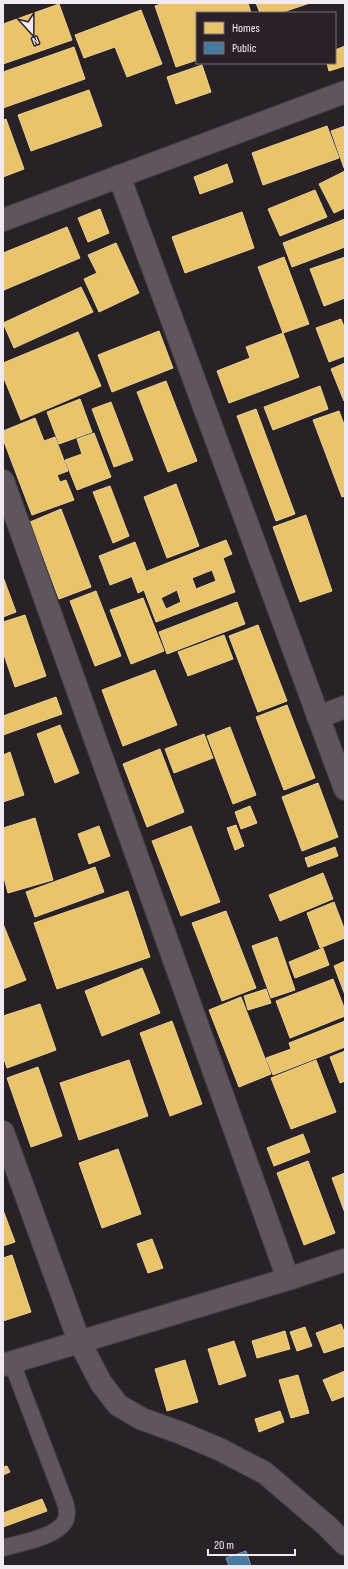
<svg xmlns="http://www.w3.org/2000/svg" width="348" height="1569" viewBox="0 0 348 1569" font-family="'Sofia Sans Condensed',sans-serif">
  <rect width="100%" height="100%" fill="#282227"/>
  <!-- homes -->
  <path fill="#e9c46a" stroke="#ebd092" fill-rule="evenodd" d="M 164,3 L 248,3 L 251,13 L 197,13 L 197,60 L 176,67 L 155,6 Z
    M 256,3 L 310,3 L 280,13 L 260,13 Z
    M 59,4 L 72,40 L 3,64 L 3,24 Z
    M 141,10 L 162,64 L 127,77 L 115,47 L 84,58 L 75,35 Z
    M 345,46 L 345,66 L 329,71 L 327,63 L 335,63 L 335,50 Z
    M 74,47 L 85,79 L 3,108 L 3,72 Z
    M 202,65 L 211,92 L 176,104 L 167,77 Z
    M 89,90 L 102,126 L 31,151 L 18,115 Z
    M 6,119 L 24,169 L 3,177 L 3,120 Z
    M 327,126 L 339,158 L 263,185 L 252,153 Z
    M 345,126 L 345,168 L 344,168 L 331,131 Z
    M 227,164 L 233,182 L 200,194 L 194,177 Z
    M 345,171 L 345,208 L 334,213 L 319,184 Z
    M 315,190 L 327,217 L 280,236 L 268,209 Z
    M 100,209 L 109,233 L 88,242 L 78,218 Z
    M 242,212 L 254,248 L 185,273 L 172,237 Z
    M 345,219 L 345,247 L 292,267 L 283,243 Z
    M 67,227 L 80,258 L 4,290 L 3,287 L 3,253 Z
    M 116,243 L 139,293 L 99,312 L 84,279 L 97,273 L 88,255 Z
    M 284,257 L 309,324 L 283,333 L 258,267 Z
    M 345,257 L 345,298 L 324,306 L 310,269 Z
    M 81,287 L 93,312 L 14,348 L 3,323 Z
    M 341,319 L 345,329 L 345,356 L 329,362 L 316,328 Z
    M 159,331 L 173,368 L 112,392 L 98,355 Z
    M 78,332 L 101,386 L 21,420 L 3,376 L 3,363 Z
    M 283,333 L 299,377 L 229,403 L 217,371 L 250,358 L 246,347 Z
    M 345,363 L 345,401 L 344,401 L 331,369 Z
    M 166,381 L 197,461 L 168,472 L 137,392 Z
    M 320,386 L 328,409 L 273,430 L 264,407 Z
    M 80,399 L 92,432 L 59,444 L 47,412 Z
    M 111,402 L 133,460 L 114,467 L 92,409 Z
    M 256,409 L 295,514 L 276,521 L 237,416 Z
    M 339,411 L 345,427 L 345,496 L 342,497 L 313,420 Z
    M 35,418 L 44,441 L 55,437 L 68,471 L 57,475 L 60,482 L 66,480 L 74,500 L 32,515 L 3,439 L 3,431 Z
    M 94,433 L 111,477 L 77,490 L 65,460 L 82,454 L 77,439 Z
    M 176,484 L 199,546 L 167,558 L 144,497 Z
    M 110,486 L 129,536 L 113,543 L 93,492 Z
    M 61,509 L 91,587 L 59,599 L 30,522 Z
    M 306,515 L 332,591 L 300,602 L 273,527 Z
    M 226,540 L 232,554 L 223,558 L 235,592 L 156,622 L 144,590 L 138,593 L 132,577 ZM 212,570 L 216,581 L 196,589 L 192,578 ZM 177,590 L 181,602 L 166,609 L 161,598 Z
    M 135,542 L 146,571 L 110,585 L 99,556 Z
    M 3,577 L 16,612 L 3,617 Z
    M 96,591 L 121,656 L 95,666 L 70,601 Z
    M 143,598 L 164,651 L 131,664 L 110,610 Z
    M 237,602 L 245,624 L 167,654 L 159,632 Z
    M 25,615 L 46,676 L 15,687 L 3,652 L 3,622 Z
    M 258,625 L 287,701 L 258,712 L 229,636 Z
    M 224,635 L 233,659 L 188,676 L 178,652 Z
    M 155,670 L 177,725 L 123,746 L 102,690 Z
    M 56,697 L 62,714 L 3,735 L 3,716 Z
    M 287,705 L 315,778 L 284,790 L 256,717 Z
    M 60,725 L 79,773 L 55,783 L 37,734 Z
    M 230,727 L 256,795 L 233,804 L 207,736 Z
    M 204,734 L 213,758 L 174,773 L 165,749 Z
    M 160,749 L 184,812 L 147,827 L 123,764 Z
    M 10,752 L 24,795 L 3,802 L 3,755 Z
    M 318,783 L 338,837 L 302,851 L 282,797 Z
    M 250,806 L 257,823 L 241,829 L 235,812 Z
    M 35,818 L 53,880 L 8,893 L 3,874 L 3,828 Z
    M 236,825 L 244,846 L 235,850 L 227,828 Z
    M 99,826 L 110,856 L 89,864 L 78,834 Z
    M 191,826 L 220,902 L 181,916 L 152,841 Z
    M 335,847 L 338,856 L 308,867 L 305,858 Z
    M 95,867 L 104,892 L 35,917 L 26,892 Z
    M 323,873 L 333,899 L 280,921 L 269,895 Z
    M 128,891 L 150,957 L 57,989 L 34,923 Z
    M 334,902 L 345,931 L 345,938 L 320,948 L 307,913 Z
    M 226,911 L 256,988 L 222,1001 L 192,923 Z
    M 3,924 L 26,980 L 3,989 Z
    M 277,937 L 295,990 L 271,998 L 252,946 Z
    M 323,948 L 329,965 L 295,978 L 289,962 Z
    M 345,961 L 345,995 L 334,966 Z
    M 142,968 L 160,1013 L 102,1036 L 85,991 Z
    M 333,979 L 345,1010 L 345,1016 L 290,1038 L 276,1001 Z
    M 266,989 L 271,1003 L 248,1010 L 244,996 Z
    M 241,997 L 271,1074 L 239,1087 L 209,1010 Z
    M 40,1004 L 56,1050 L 7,1068 L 3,1056 L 3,1016 Z
    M 172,1021 L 202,1104 L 170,1116 L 140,1033 Z
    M 345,1021 L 345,1047 L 273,1075 L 266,1058 L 291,1049 L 289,1043 Z
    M 345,1051 L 345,1081 L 340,1083 L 330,1057 Z
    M 129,1060 L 148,1116 L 79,1140 L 60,1083 Z
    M 316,1060 L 336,1112 L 291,1129 L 271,1078 Z
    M 38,1067 L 62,1136 L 31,1147 L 7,1078 Z
    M 303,1134 L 310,1152 L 274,1166 L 267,1148 Z
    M 118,1149 L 141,1214 L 102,1228 L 79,1163 Z
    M 308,1161 L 335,1233 L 304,1245 L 277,1173 Z
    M 345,1173 L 345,1213 L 332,1178 Z
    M 3,1210 L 15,1242 L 3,1246 Z
    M 152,1239 L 163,1268 L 148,1273 L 137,1244 Z
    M 12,1255 L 31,1312 L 3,1321 L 3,1258 Z
    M 341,1324 L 345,1334 L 345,1346 L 324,1353 L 316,1333 Z
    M 305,1327 L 312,1346 L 297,1351 L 290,1332 Z
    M 285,1331 L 290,1349 L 257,1358 L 252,1341 Z
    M 234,1341 L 246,1376 L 219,1385 L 208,1349 Z
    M 185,1360 L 198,1402 L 167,1411 L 155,1369 Z
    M 345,1371 L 345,1396 L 332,1401 L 323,1380 Z
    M 298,1375 L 309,1413 L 291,1418 L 279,1380 Z
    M 280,1411 L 284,1422 L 259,1432 L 255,1419 Z
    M 7,1466 L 10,1472 L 3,1475 L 3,1467 Z
    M 42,1499 L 47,1511 L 3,1527 L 3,1513 Z"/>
  <!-- public -->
  <path fill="#457b9d" stroke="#799db6" d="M 246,1551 L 251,1566 L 229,1566 L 226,1558 Z"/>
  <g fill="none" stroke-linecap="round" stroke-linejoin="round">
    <defs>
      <path id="service" d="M 3,1548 C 20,1543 57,1537 65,1521 C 68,1516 67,1510 66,1505 L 12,1363"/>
      <path id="minor" d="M 119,176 L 345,789
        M 3,220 L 345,92
        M 3,481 L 288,1279
        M 318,717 L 345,707
        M 3,1132 L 79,1341 L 101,1383 L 118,1405 L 142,1419 L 181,1433 L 219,1449 L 265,1473 L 327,1526 L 345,1544
        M 3,1365 L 288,1279 L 345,1260"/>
    </defs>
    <!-- service casing -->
    <use href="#service" stroke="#433f42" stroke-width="18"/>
    <!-- minor casing -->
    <use href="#minor" stroke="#433f42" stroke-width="24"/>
    <!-- service -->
    <use href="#service" stroke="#5e555d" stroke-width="16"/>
    <!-- minor -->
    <use href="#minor" stroke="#5e555d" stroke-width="22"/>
  </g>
  <!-- border -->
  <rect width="348" height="1569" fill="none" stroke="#f1ebf1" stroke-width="8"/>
  <!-- legend -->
  <rect x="196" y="12" width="140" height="52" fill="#2a2029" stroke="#7a7179"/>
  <rect x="204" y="22" width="20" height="12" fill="#e9c46a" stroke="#7a7179"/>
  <text x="232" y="32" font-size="12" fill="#f1ebf1">Homes</text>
  <rect x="204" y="42" width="20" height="12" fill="#457b9d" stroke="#7a7179"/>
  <text x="232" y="52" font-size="12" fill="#f1ebf1">Public</text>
  <!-- north arrow -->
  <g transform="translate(32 32) rotate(159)" stroke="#2a2029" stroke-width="3" paint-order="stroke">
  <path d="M0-3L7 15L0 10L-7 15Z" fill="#f1ebf1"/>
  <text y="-6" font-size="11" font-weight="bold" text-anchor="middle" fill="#f1ebf1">N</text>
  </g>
  <!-- scale -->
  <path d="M208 1549v6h87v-6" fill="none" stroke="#f1ebf1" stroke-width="2"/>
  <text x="214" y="1549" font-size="12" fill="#f1ebf1" stroke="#2a2029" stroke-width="3" paint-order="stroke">20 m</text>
</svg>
